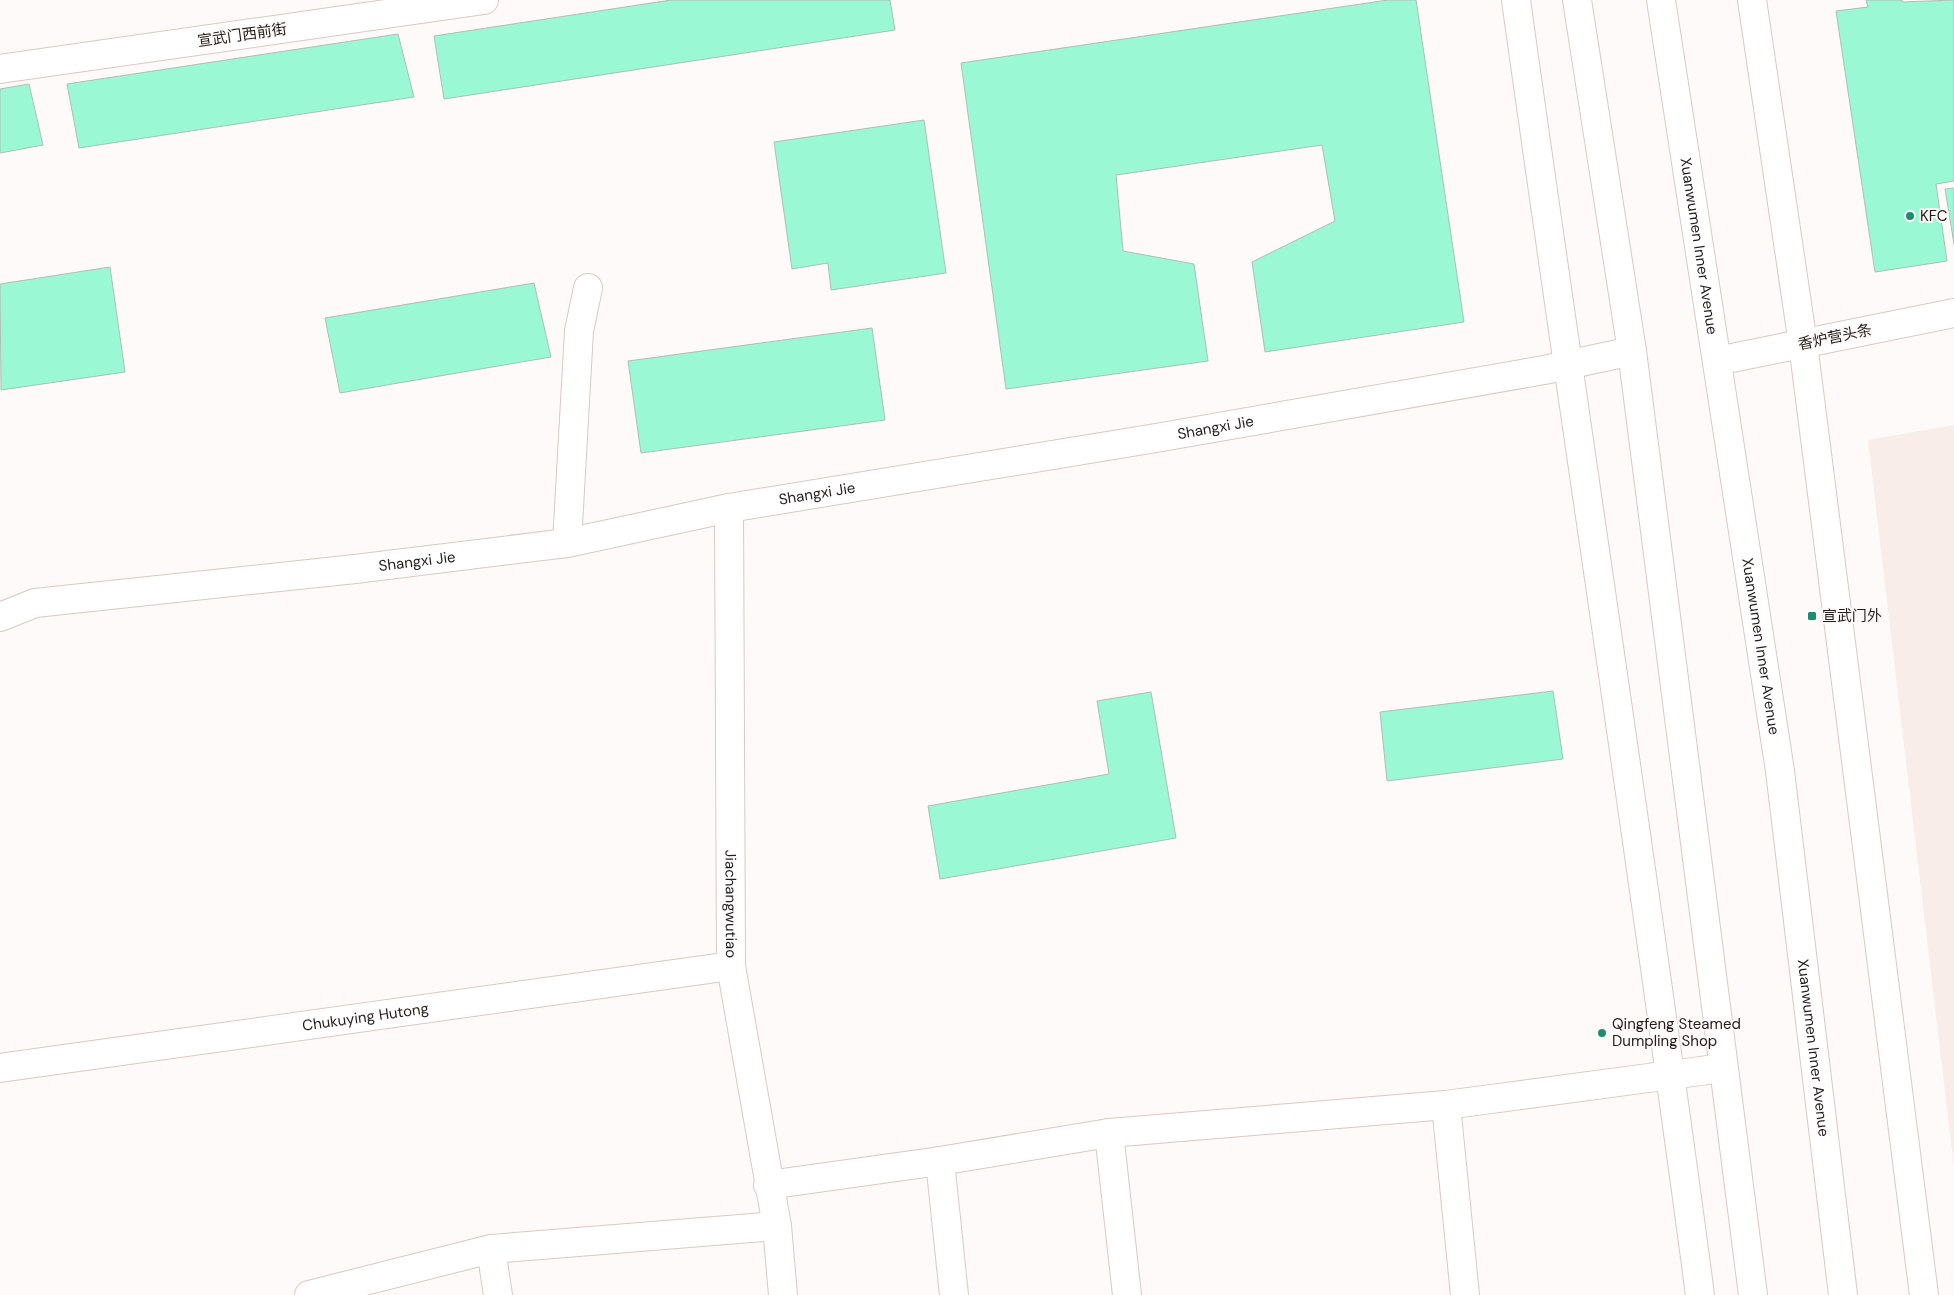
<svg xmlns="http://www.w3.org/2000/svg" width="1954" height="1295" viewBox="0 0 1954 1295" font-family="'DM Sans','Noto Sans SC',sans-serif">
  <rect width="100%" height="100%" fill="#fefaf9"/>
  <!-- built -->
  <path fill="#f8ede9" d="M 1954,425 L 1954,1168 L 1868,440 Z"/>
  <!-- building -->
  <path fill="#9af8d5" stroke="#acbfb7" d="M 671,0 L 890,0 L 895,30 L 444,99 L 434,36 Z
    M 1388,0 L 1416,0 L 1464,322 L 1265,352 L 1252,262 L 1335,221 L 1322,145 L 1116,175 L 1123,251 L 1194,264 L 1208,361 L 1006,389 L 961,63 Z
    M 1866,0 L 1902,0 L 1902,2 L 1954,0 L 1954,181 L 1936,184 L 1947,261 L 1875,272 L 1836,11 L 1868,7 Z
    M 398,34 L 414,97 L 79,148 L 67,84 Z
    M 29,84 L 43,145 L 0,153 L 0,89 Z
    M 924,120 L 946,273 L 831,290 L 828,263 L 792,269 L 774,142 Z
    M 1954,188 L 1954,244 L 1945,189 Z
    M 110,267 L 125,372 L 1,390 L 0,284 Z
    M 534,283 L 551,357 L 340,393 L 325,318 Z
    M 872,328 L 885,420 L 641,453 L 628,361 Z
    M 1553,691 L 1563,759 L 1387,781 L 1380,712 Z
    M 1151,692 L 1176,838 L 940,879 L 928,806 L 1109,774 L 1097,701 Z"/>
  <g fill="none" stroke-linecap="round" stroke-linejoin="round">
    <defs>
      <g id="minor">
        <path d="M 1516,0 C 1576,432 1643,863 1700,1295"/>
        <path d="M 1752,0 L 1803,344 L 1924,1295"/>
        <path d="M 0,69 L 484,0"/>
        <path d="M 1717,361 L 1954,313"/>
        <path id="s1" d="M 729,508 L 731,966 L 777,1226 L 783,1295"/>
        <path d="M 567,543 L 579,331 L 588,288"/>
        <path id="s2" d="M 0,617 L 35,603 L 355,569 L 567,543 L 729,508 L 1156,438 L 1544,370 L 1632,351"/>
        <path id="s3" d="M 0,1068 L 731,966"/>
        <path d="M 1446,1105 L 1465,1295"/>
        <path d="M 1109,1133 L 1127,1295"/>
        <path d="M 940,1161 L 954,1295"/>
        <path d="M 768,1185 L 940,1161 L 1109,1133 L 1446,1105 L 1723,1068"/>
        <path d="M 491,1249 L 498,1295"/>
        <path d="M 309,1295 L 491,1249 L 777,1226"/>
      </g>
      <g id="major">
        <path d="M 1577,0 L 1632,351 L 1753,1295"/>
        <path id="s4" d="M 1661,0 L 1780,771 L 1843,1295"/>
      </g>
    </defs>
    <!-- minor casing -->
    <use href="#minor" stroke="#dbc8c2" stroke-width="30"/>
    <!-- major casing -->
    <use href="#major" stroke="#dbc8c2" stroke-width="30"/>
    <!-- minor -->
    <use href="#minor" stroke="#fff" stroke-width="28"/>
    <!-- major -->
    <use href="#major" stroke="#fff" stroke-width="28"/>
  </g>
  <!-- markers -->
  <g fill="#1e8d6e" stroke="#fefaf9" stroke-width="2">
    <circle cx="1910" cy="216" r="5"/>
    <rect x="1807" y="611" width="10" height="10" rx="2.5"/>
    <circle cx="1602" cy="1033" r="5"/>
  </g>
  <g text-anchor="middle" stroke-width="4" stroke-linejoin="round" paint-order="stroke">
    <!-- street labels -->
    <g font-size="15" fill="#221b19" stroke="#fefaf9">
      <text transform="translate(242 35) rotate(-8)" y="5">宣武门西前街</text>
      <text dy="5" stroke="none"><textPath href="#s4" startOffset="249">Xuanwumen Inner Avenue</textPath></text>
      <text transform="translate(1835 337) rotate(-12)" y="5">香炉营头条</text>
      <text dy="5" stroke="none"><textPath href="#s2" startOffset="1232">Shangxi Jie</textPath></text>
      <text dy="5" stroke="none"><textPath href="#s2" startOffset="828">Shangxi Jie</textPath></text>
      <text dy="5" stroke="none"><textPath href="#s2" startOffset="422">Shangxi Jie</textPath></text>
      <text dy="5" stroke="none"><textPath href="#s4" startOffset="654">Xuanwumen Inner Avenue</textPath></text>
      <text dy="5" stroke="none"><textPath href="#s1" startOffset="396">Jiachangwutiao</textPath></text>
      <text dy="5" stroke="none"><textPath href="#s3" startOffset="369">Chukuying Hutong</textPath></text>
      <text dy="5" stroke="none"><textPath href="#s4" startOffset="1059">Xuanwumen Inner Avenue</textPath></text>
    </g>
    <!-- poi labels -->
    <g font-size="15" fill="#221b19" stroke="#fefaf9" text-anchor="start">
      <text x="1920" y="221">KFC</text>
      <text x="1822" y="621">宣武门外</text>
      <text x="1612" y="1029">Qingfeng Steamed<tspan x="1612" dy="17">Dumpling Shop</tspan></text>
    </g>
  </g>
</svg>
